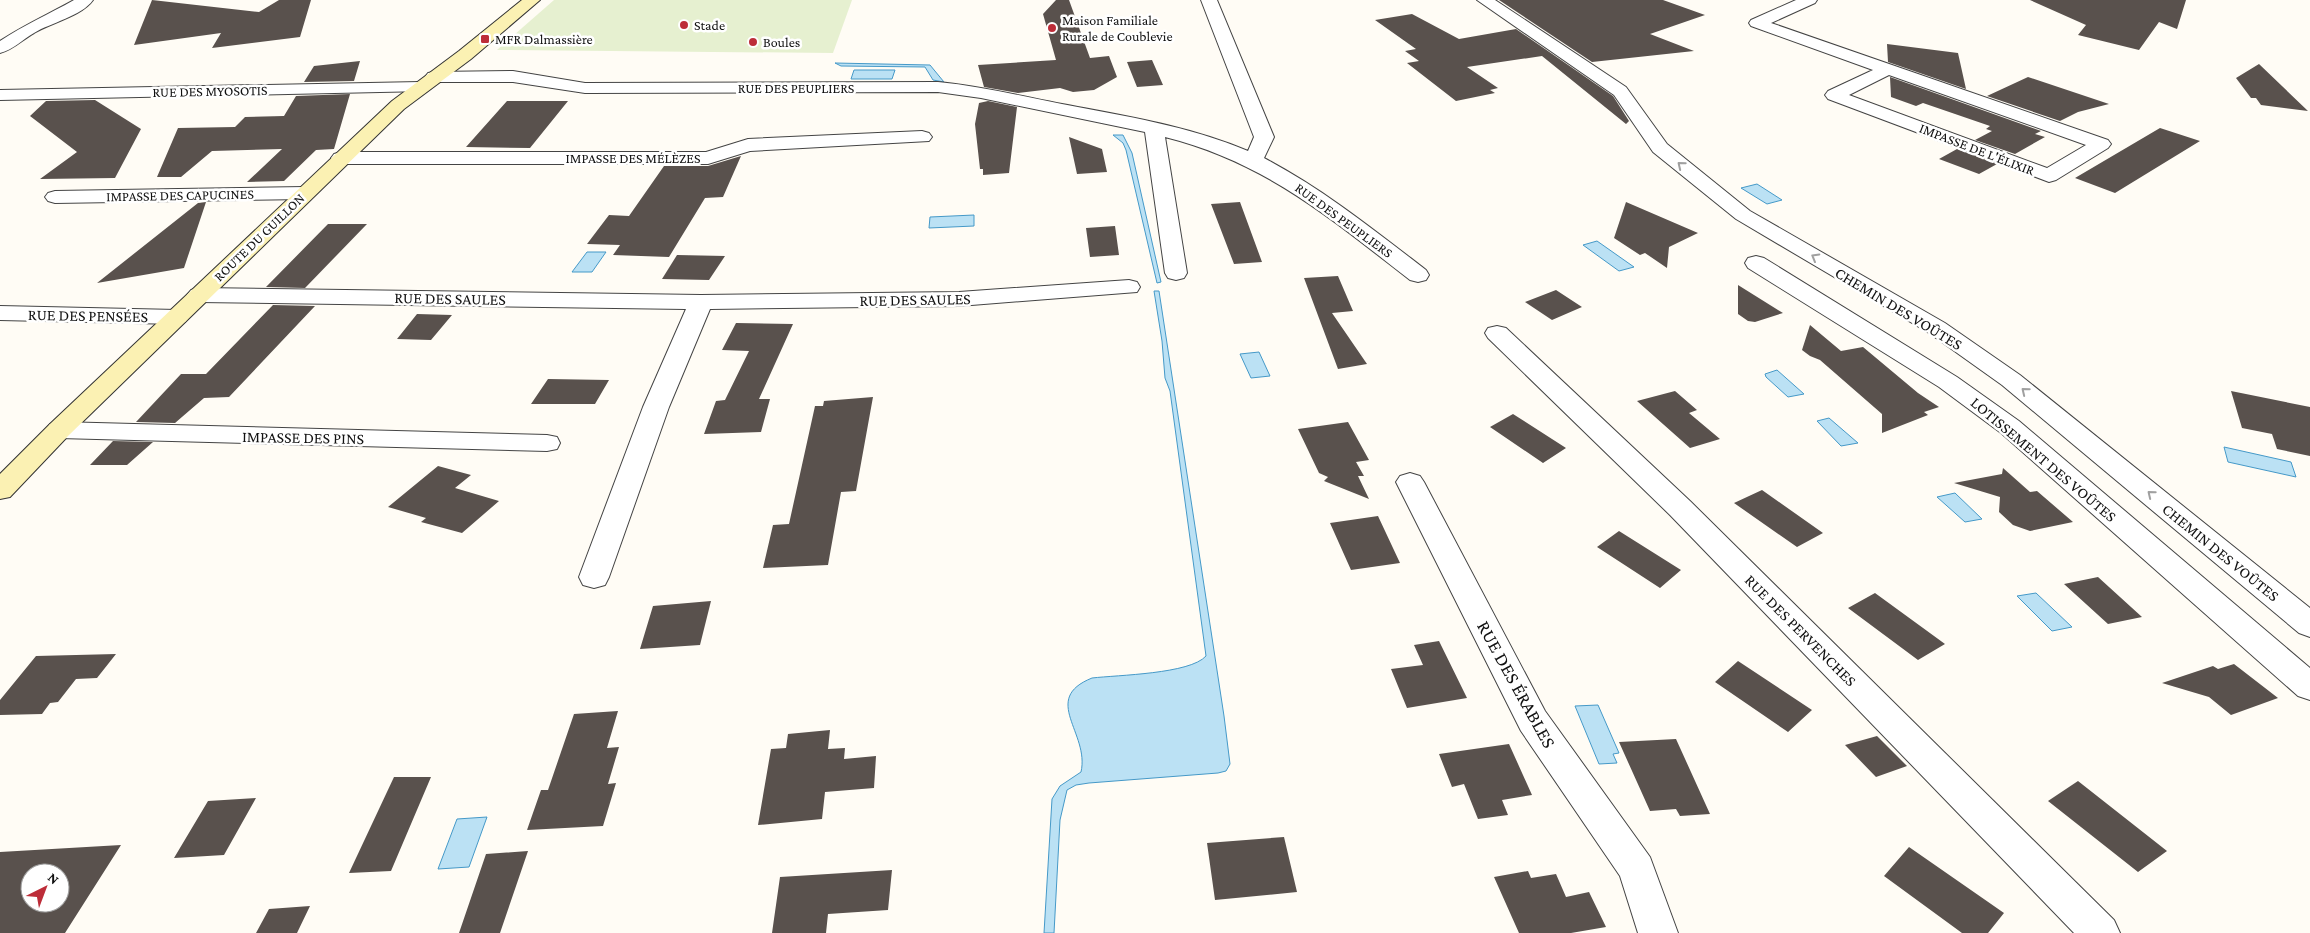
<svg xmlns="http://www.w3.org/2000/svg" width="2310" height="933" viewBox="0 0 2310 933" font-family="'Crimson Pro',serif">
  <rect width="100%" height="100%" fill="#fffcf5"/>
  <!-- pitch -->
  <path fill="#e6f0d0" d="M 554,0 L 852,0 L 833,53 L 497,50 Z"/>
  <!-- water -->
  <path fill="#bbe1f4" stroke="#4599c8" d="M 835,63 L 930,65 L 944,82 L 933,80 L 925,67 L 841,66 Z
    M 854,70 L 895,70 L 892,79 L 851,79 Z
    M 1113,135 L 1123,135 L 1132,153 L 1161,282 L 1157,283 L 1126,150 L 1123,143 Z
    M 1757,184 L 1782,200 L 1767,204 L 1741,188 Z
    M 974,215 L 974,226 L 929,228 L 930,217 Z
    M 1597,241 L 1634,267 L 1619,271 L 1583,245 Z
    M 587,252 L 606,252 L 592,272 L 572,272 Z
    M 1154,291 L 1159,291 L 1224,716 L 1230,764 L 1226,771 L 1218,773 L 1089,783 L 1076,785 L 1067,790 L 1060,820 L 1054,933 L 1044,933 L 1052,799 L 1060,786 L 1081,772 C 1090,733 1040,699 1092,678 C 1118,675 1190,674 1206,656 L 1170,391 L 1165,378 L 1162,341 Z
    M 1259,352 L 1270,376 L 1251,378 L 1240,354 Z
    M 1777,370 L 1804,394 L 1788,397 L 1766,377 L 1765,374 Z
    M 1829,418 L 1858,443 L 1841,446 L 1817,421 Z
    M 2224,447 L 2291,462 L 2296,477 L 2228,462 Z
    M 1955,493 L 1982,519 L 1965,522 L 1937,497 Z
    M 2036,593 L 2072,627 L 2052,631 L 2017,596 Z
    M 1598,705 L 1619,753 L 1613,754 L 1617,763 L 1599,764 L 1575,706 Z
    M 487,817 L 469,867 L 438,869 L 457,819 Z"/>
  <!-- building -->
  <path fill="#59514d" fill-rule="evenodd" d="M 152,0 L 259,12 L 279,0 L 311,0 L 300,37 L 212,48 L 221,33 L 134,45 Z
    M 1056,0 L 1069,0 L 1090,58 L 1109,56 L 1117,77 L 1094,90 L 1073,92 L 1060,88 L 1018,93 L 984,87 L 978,65 L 1056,60 L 1043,14 Z
    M 1499,0 L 1663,0 L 1705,15 L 1650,34 L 1694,51 L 1592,62 Z
    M 2030,0 L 2186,0 L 2177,29 L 2159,22 L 2139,50 L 2078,35 L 2086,25 Z
    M 1412,14 L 1459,39 L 1516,29 L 1613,96 L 1629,121 L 1626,124 L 1542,56 L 1467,67 L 1498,88 L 1490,90 L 1495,93 L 1456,101 L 1407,63 L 1419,61 L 1405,51 L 1416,49 L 1375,20 Z
    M 1887,44 L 1958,53 L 1966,89 L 1888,62 Z
    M 1152,60 L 1163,85 L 1137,87 L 1127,62 Z
    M 360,61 L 354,81 L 304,82 L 314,66 Z
    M 2259,64 L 2308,111 L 2261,105 L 2256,98 L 2251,98 L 2236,78 Z
    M 1890,77 L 2041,131 L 2035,134 L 2045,137 L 2015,154 L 1975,140 L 1992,131 L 1986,129 L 1990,126 L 1923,103 L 1916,106 L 1891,97 Z
    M 2028,77 L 2109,104 L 2078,112 L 2060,121 L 1987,96 Z
    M 350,94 L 334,149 L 316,150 L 284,181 L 247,182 L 282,149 L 212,151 L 181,177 L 157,177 L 178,128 L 235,127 L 245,117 L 284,116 L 296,96 Z
    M 95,100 L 141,129 L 115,178 L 40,179 L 77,152 L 30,116 L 46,101 Z
    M 507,101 L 568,101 L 530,148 L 466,147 Z
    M 988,101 L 1017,107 L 1009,173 L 983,175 L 983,169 L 980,169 L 975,124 L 979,103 Z
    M 2160,128 L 2200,141 L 2115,193 L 2075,178 Z
    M 1069,137 L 1102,149 L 1107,172 L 1077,174 Z
    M 1957,149 L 1997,164 L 1979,174 L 1939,159 Z
    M 741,156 L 723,197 L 705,198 L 669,257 L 613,255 L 620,245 L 587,244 L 609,215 L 629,216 L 664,166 L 708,166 Z
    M 206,202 L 184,268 L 97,283 L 198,203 Z
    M 1240,202 L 1262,262 L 1234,264 L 1211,204 Z
    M 1626,202 L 1698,233 L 1669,247 L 1667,268 L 1645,253 L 1640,255 L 1614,238 Z
    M 328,224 L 367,224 L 305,288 L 266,287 Z
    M 1115,226 L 1119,255 L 1090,257 L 1086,228 Z
    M 677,255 L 725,256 L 709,280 L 662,279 Z
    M 1338,276 L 1353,311 L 1332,313 L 1367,364 L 1338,369 L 1304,278 Z
    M 1738,285 L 1783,313 L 1755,322 L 1748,321 L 1738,314 Z
    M 1556,290 L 1582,307 L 1552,320 L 1525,302 Z
    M 273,305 L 315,306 L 229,397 L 204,398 L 175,423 L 136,422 L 181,374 L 206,374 Z
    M 417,314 L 452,315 L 431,340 L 397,339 Z
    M 736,323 L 793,324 L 759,399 L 770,399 L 761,432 L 704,434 L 716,401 L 725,400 L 749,351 L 722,350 Z
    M 1810,325 L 1841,351 L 1863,347 L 1918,393 L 1939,407 L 1924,412 L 1928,415 L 1882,433 L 1882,414 L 1820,360 L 1810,356 L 1802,350 Z
    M 548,379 L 609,380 L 595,404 L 531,404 Z
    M 1675,391 L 1697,410 L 1689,413 L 1720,439 L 1690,448 L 1637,401 Z
    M 2231,391 L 2310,407 L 2310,456 L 2277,449 L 2272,434 L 2242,428 Z
    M 873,397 L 856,491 L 841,492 L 828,565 L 763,568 L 773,525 L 789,524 L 815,406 L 823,406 L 824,401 Z
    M 1513,414 L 1566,448 L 1543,463 L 1490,427 Z
    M 1348,422 L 1369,460 L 1356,462 L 1364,476 L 1358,476 L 1369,499 L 1324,481 L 1328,477 L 1319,473 L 1298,429 Z
    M 113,441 L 153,442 L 127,465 L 90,465 Z
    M 438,466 L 471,475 L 455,488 L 499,501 L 462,533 L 421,522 L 426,518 L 388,507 Z
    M 2003,468 L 2030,492 L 2037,491 L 2073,522 L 2030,531 L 2013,525 L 1999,512 L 2000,497 L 1954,483 L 2002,474 Z
    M 1762,490 L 1823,533 L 1797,547 L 1734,503 Z
    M 1378,516 L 1400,563 L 1351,570 L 1330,523 Z
    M 1619,531 L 1681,570 L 1660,588 L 1597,547 Z
    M 2098,577 L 2142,617 L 2108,624 L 2064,584 Z
    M 1875,593 L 1945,644 L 1918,660 L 1848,608 Z
    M 711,601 L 700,645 L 640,649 L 653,606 Z
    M 1439,641 L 1467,698 L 1407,708 L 1391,669 L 1423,665 L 1414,645 Z
    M 116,654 L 97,678 L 76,679 L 58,702 L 50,703 L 42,714 L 0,715 L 0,700 L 36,656 Z
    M 1738,661 L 1812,710 L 1788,732 L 1715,682 Z
    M 2234,664 L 2278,698 L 2231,715 L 2209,697 L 2162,683 L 2213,666 L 2218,669 Z
    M 618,711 L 607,748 L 619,747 L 608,784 L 616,783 L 603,826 L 527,830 L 541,790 L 548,790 L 574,714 Z
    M 830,730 L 828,749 L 845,748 L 844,759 L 876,756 L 874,788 L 825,792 L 822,819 L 758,825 L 771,749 L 786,748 L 788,734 Z
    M 1877,736 L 1907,766 L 1876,777 L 1845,745 Z
    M 1676,739 L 1710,814 L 1680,816 L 1676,809 L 1650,811 L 1619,742 Z
    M 1509,744 L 1532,795 L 1502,800 L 1508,815 L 1478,819 L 1464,784 L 1452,787 L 1439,754 Z
    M 394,777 L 431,777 L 391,871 L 349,873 Z
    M 2078,781 L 2167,851 L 2138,872 L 2048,801 Z
    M 256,798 L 224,855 L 174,858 L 208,801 Z
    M 1284,837 L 1297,892 L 1215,900 L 1207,843 Z
    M 121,845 L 65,933 L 0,933 L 0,852 ZM 30,873 L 60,873 L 60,903 L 30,903 Z
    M 1909,847 L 2004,913 L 1988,933 L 1962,933 L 1884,876 Z
    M 528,851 L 500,933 L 459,933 L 486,854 Z
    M 892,870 L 888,910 L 828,914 L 826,933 L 772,933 L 780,877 Z
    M 1528,871 L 1531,878 L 1556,874 L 1566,897 L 1589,892 L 1606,927 L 1571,933 L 1519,933 L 1494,877 Z
    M 310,906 L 297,933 L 256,933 L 269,909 Z"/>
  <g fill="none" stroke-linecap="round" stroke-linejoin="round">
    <defs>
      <path id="street" d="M 74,0 L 93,0 C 82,16 50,23 34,33 C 23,39 13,50 0,53 L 0,41 C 24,25 49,14 74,0 Z
        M 1201,0 L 1217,0 L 1274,137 L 1264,158 C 1323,189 1374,230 1426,270 L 1429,275 L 1426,280 L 1418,282 L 1410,280 C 1330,218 1265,162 1165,137 L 1187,273 L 1184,278 L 1176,280 L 1168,278 L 1165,273 L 1145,132 L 981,98 L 938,92 L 585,93 L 513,82 L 434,82 L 428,81 L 425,77 L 428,73 L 434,72 L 513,71 L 585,83 L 938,82 C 980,86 1021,96 1062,104 C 1125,116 1189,126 1248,151 L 1254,137 Z
        M 1477,0 L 1495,0 L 1626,87 L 1667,144 L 1750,211 L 1945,323 L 2020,375 L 2310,608 L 2310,637 L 2299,633 L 2002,385 L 1929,333 L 1736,219 L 1653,152 L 1614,95 Z
        M 1796,0 L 1817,0 L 1815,3 L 1771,23 L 2108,140 L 2111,144 L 2108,148 L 2056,180 L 2049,182 L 1828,99 L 1825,95 L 1828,91 L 1873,70 L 1751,26 L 1749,23 L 1751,20 ZM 1889,75 L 2086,145 L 2047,168 L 1849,95 Z
        M 420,82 L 426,83 L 429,87 L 426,91 L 0,100 L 0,90 Z
        M 922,131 L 929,133 L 932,137 L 929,141 L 750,151 L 708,164 L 341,164 L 334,162 L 331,158 L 334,154 L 341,152 L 706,152 L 748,139 Z
        M 305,187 L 312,189 L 315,193 L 312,197 L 305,199 L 55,203 L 48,201 L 45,197 L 48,193 L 55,191 Z
        M 1756,256 L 1764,258 L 1957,377 L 2019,421 L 2310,668 L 2310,700 L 2298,696 L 2001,433 L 1939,387 L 1748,268 L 1745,263 L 1748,258 Z
        M 1129,280 L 1137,282 L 1140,287 L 1137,292 L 959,306 L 710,309 L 669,407 L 609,577 L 605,585 L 594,588 L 583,585 L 579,577 L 643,407 L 686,309 L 199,302 L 191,300 L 187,295 L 191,290 L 199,288 L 701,295 L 959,292 Z
        M 0,306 L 177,310 L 185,312 L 189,317 L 185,322 L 177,324 L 0,320 Z
        M 1497,326 L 1506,328 L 1690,501 L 2114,920 L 2120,933 L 2074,933 L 1670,515 L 1488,338 L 1485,333 L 1488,328 Z
        M 59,422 L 547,435 L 557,437 L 560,443 L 557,449 L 547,451 L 59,438 L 50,436 L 46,430 L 50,424 Z
        M 1410,473 L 1420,476 L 1424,482 L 1545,711 L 1650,857 L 1678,933 L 1638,933 L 1620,876 L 1521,731 L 1396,482 L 1400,476 Z"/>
      <path id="secondary" d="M 522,0 L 540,0 L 471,59 L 404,109 L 68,436 L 10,497 L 0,499 L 0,474 L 50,424 L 392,101 L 459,51 Z"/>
    </defs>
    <!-- street casing -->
    <use href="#street" stroke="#444" stroke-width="2"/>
    <!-- secondary casing -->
    <use href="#secondary" stroke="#333" stroke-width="2"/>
    <!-- street -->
    <use href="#street" fill="#fff" fill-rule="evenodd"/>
    <!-- secondary -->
    <use href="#secondary" fill="#fbf1b3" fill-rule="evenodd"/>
  </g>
  <!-- one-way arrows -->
  <defs><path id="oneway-chevron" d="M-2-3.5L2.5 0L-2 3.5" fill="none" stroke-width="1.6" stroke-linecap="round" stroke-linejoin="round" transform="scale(1.25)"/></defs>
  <g stroke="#a0a0a0">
    <use href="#oneway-chevron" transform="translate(1681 165) rotate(-141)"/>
    <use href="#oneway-chevron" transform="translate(1815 257) rotate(-150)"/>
    <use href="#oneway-chevron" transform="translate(2025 391) rotate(-141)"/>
    <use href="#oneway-chevron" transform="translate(2151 494) rotate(-141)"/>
  </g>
  <!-- markers -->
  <g fill="#bd2d39" stroke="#fff" stroke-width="2">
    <circle cx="684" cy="25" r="5"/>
    <circle cx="1052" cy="28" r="5"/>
    <rect x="480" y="34" width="10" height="10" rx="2.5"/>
    <circle cx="753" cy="42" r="5"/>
  </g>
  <g text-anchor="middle" stroke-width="5" stroke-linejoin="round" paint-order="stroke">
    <!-- far-poi labels -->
    <g font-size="14" fill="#111" stroke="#fff" text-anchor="start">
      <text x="1062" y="25">Maison Familiale<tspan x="1062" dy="16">Rurale de Coublevie</tspan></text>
      <text x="694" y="30">Stade</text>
      <text x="495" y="44">MFR Dalmassière</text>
      <text x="763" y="47">Boules</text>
    </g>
    <!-- far-street labels -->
    <g font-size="14" fill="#111" stroke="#fff">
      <text x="796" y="93">RUE DES PEUPLIERS</text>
      <text transform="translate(210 91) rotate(-1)" y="5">RUE DES MYOSOTIS</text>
      <text transform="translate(1977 149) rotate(21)" y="5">IMPASSE DE L'ÉLIXIR</text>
      <text x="633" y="163">IMPASSE DES MÉLÈZES</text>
      <text transform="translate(180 195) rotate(-1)" y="5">IMPASSE DES CAPUCINES</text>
      <text transform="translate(1344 220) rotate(36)" y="5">RUE DES PEUPLIERS</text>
      <text transform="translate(259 237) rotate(-44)" y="5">ROUTE DU GUILLON</text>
    </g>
    <!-- street labels -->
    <g font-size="16" fill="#111" stroke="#fff">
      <text transform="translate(450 298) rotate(1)" y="6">RUE DES SAULES</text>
      <text transform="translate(915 299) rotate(-1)" y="6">RUE DES SAULES</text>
      <text transform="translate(1899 308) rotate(31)" y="6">CHEMIN DES VOÛTES</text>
      <text transform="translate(88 315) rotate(1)" y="6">RUE DES PENSÉES</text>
      <text transform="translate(303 437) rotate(1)" y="6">IMPASSE DES PINS</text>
      <text transform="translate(2044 459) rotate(40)" y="6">LOTISSEMENT DES VOÛTES</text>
      <text transform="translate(2221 552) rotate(39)" y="6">CHEMIN DES VOÛTES</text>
      <text transform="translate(1801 630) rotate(45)" y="6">RUE DES PERVENCHES</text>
    </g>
    <!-- near-street labels -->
    <g font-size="19" fill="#111" stroke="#fff">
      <text transform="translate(1517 684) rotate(61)" y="7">RUE DES ÉRABLES</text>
    </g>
  </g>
  <!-- north arrow -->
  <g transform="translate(45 888) rotate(42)"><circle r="24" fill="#ffffff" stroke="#a0a0a0"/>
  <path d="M0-4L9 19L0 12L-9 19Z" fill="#bd2d39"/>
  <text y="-8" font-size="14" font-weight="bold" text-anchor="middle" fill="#111111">N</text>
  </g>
</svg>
